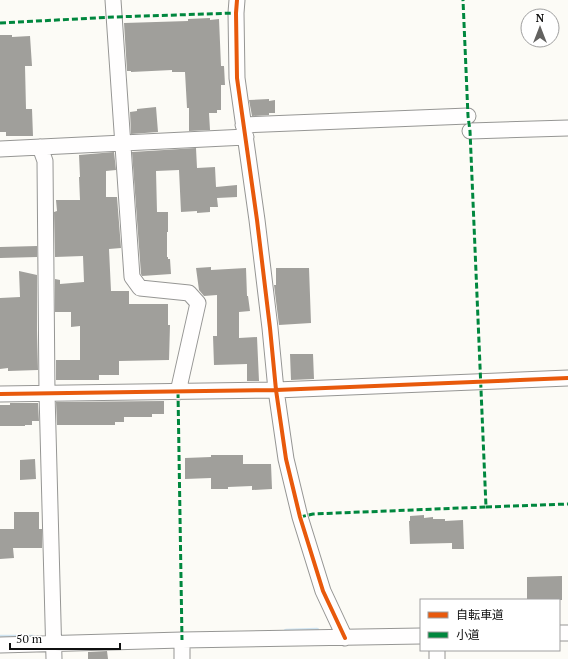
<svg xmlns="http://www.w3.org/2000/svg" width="568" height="659" viewBox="0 0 568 659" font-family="'PT Serif','Noto Sans JP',serif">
  <rect width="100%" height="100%" fill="#fcfbf6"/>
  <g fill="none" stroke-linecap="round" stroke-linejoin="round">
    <!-- stream -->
    <path stroke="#d1e5f2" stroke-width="4.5" d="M 286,631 L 317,630
      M 0,637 L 33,637"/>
  </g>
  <!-- building -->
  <path fill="#a09f9b" d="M 210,18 L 210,20 L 219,19 L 221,66 L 224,66 L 225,85 L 221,85 L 221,110 L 217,110 L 217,113 L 209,113 L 210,130 L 189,131 L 189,108 L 187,108 L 185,72 L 172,72 L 172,70 L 131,72 L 131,71 L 127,71 L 124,23 L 188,21 L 188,19 Z
    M 0,35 L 12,35 L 12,37 L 30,36 L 32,66 L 25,66 L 26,109 L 32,109 L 33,136 L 6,136 L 6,132 L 0,132 Z
    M 269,99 L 269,101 L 275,100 L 275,113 L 269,113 L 269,115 L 252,116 L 249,100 Z
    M 156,107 L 158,132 L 131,134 L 130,112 L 137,111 L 137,109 Z
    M 196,148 L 197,168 L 215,167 L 216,187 L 237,185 L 237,197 L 217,198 L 218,207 L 210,207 L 210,212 L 197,213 L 197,211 L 181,212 L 179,170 L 156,171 L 157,212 L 168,212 L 168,232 L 167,232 L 167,257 L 168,257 L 168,259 L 170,259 L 171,274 L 142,276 L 141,274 L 132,152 Z
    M 114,152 L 116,170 L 106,171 L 106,197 L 117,197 L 121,248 L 109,249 L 111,291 L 129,291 L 129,304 L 168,304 L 168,325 L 170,325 L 169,360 L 119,361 L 119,375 L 99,375 L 99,380 L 56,380 L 56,360 L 80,360 L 80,326 L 71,327 L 71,312 L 55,312 L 55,279 L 60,280 L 60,284 L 84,282 L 83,256 L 55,257 L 54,212 L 57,211 L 56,200 L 80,200 L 79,177 L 80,177 L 79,155 Z
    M 37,246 L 37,257 L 0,258 L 0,247 Z
    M 211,267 L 211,270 L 246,268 L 247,296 L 248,296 L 250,311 L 239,312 L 239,338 L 257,337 L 259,381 L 247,381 L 247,364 L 214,365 L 213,336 L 217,336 L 217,295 L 204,296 L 199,290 L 196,268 Z
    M 276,268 L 309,268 L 311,323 L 279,325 L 274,285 L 276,285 Z
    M 19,271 L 37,275 L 37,330 L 38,370 L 8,371 L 8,368 L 0,369 L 0,298 L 20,297 Z
    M 290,354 L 313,354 L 314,379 L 291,380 Z
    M 164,401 L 164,414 L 152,414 L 152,417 L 124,417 L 124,422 L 115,422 L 115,425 L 57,425 L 56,402 Z
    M 10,403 L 38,403 L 39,421 L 32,421 L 32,425 L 25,425 L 25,426 L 0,426 L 0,405 L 10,405 Z
    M 211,455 L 243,455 L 243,464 L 271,464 L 272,489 L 252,490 L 252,486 L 228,487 L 228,489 L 211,489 L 211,478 L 185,479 L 185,458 L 211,457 Z
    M 35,459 L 36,479 L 20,480 L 20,460 Z
    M 14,512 L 39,512 L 39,529 L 42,529 L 42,548 L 13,548 L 14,558 L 0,559 L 0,529 L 14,529 Z
    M 424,515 L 424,518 L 433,517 L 433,519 L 445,519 L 445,521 L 463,520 L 464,549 L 452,549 L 452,543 L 410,544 L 409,521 L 410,521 L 410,516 Z
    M 562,576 L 562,600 L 527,600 L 527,577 Z
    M 107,651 L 108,659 L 88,659 L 88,652 Z"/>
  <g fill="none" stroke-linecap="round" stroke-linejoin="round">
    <defs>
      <path id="minor" d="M 113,0 L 132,277 L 140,288 L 189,293 L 198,303 L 178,392
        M 237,0 L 236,13 L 237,78 L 257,220 L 270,328 L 276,390 L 286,459 L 300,517 L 323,591 L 345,638
        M 243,125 L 468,116
        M 470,131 L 568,128
        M 40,147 L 45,161 L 47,393 L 54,659
        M 0,149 L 246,137
        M 0,394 L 276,390 L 568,378
        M 559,633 L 568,633
        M 182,640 L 182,659
        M 0,645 L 182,640 L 421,636
        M 437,650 L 437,659"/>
    </defs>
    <!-- minor casing -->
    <use href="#minor" stroke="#969694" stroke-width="17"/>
    <!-- minor -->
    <use href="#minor" stroke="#fffefe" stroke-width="15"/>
    <!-- quiet -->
    <path stroke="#00873e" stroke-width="3" stroke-dasharray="6 3" stroke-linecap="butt" d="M 0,23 L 114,17 L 236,13
      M 178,392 L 182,640
      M 486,507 L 568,504
      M 300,517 L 313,514 L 486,507 L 470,131 L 468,116 L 463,0"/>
    <defs>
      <path id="cycleway" d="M 237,0 L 236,13 L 237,78 L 257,220 L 270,328 L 276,390 L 286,459 L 300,517 L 323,591 L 345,638
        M 0,394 L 276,390 L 568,378"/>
    </defs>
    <!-- cycleway casing -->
    <use href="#cycleway" stroke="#fff" stroke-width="6"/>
    <!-- cycleway -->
    <use href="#cycleway" stroke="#e8590c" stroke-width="4"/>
  </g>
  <!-- legend -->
  <rect x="420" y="599" width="140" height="52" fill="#ffffff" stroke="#9f9f9f"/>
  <rect x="428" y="612" width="20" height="6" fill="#e8590c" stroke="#9f9f9f"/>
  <text x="456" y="619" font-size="12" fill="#101010">自転車道</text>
  <rect x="428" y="632" width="20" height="6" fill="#00873e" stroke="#9f9f9f"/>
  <text x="456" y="639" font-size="12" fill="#101010">小道</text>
  <!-- north arrow -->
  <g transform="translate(540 28)"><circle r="19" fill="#ffffff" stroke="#9f9f9f"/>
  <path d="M0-3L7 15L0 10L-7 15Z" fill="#636260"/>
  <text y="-6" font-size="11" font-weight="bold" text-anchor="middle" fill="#101010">N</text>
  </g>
  <!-- scale -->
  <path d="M10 643v6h110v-6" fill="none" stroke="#101010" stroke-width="2"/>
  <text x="16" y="643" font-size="12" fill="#101010" stroke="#ffffff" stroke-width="3" paint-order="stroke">50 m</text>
</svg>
